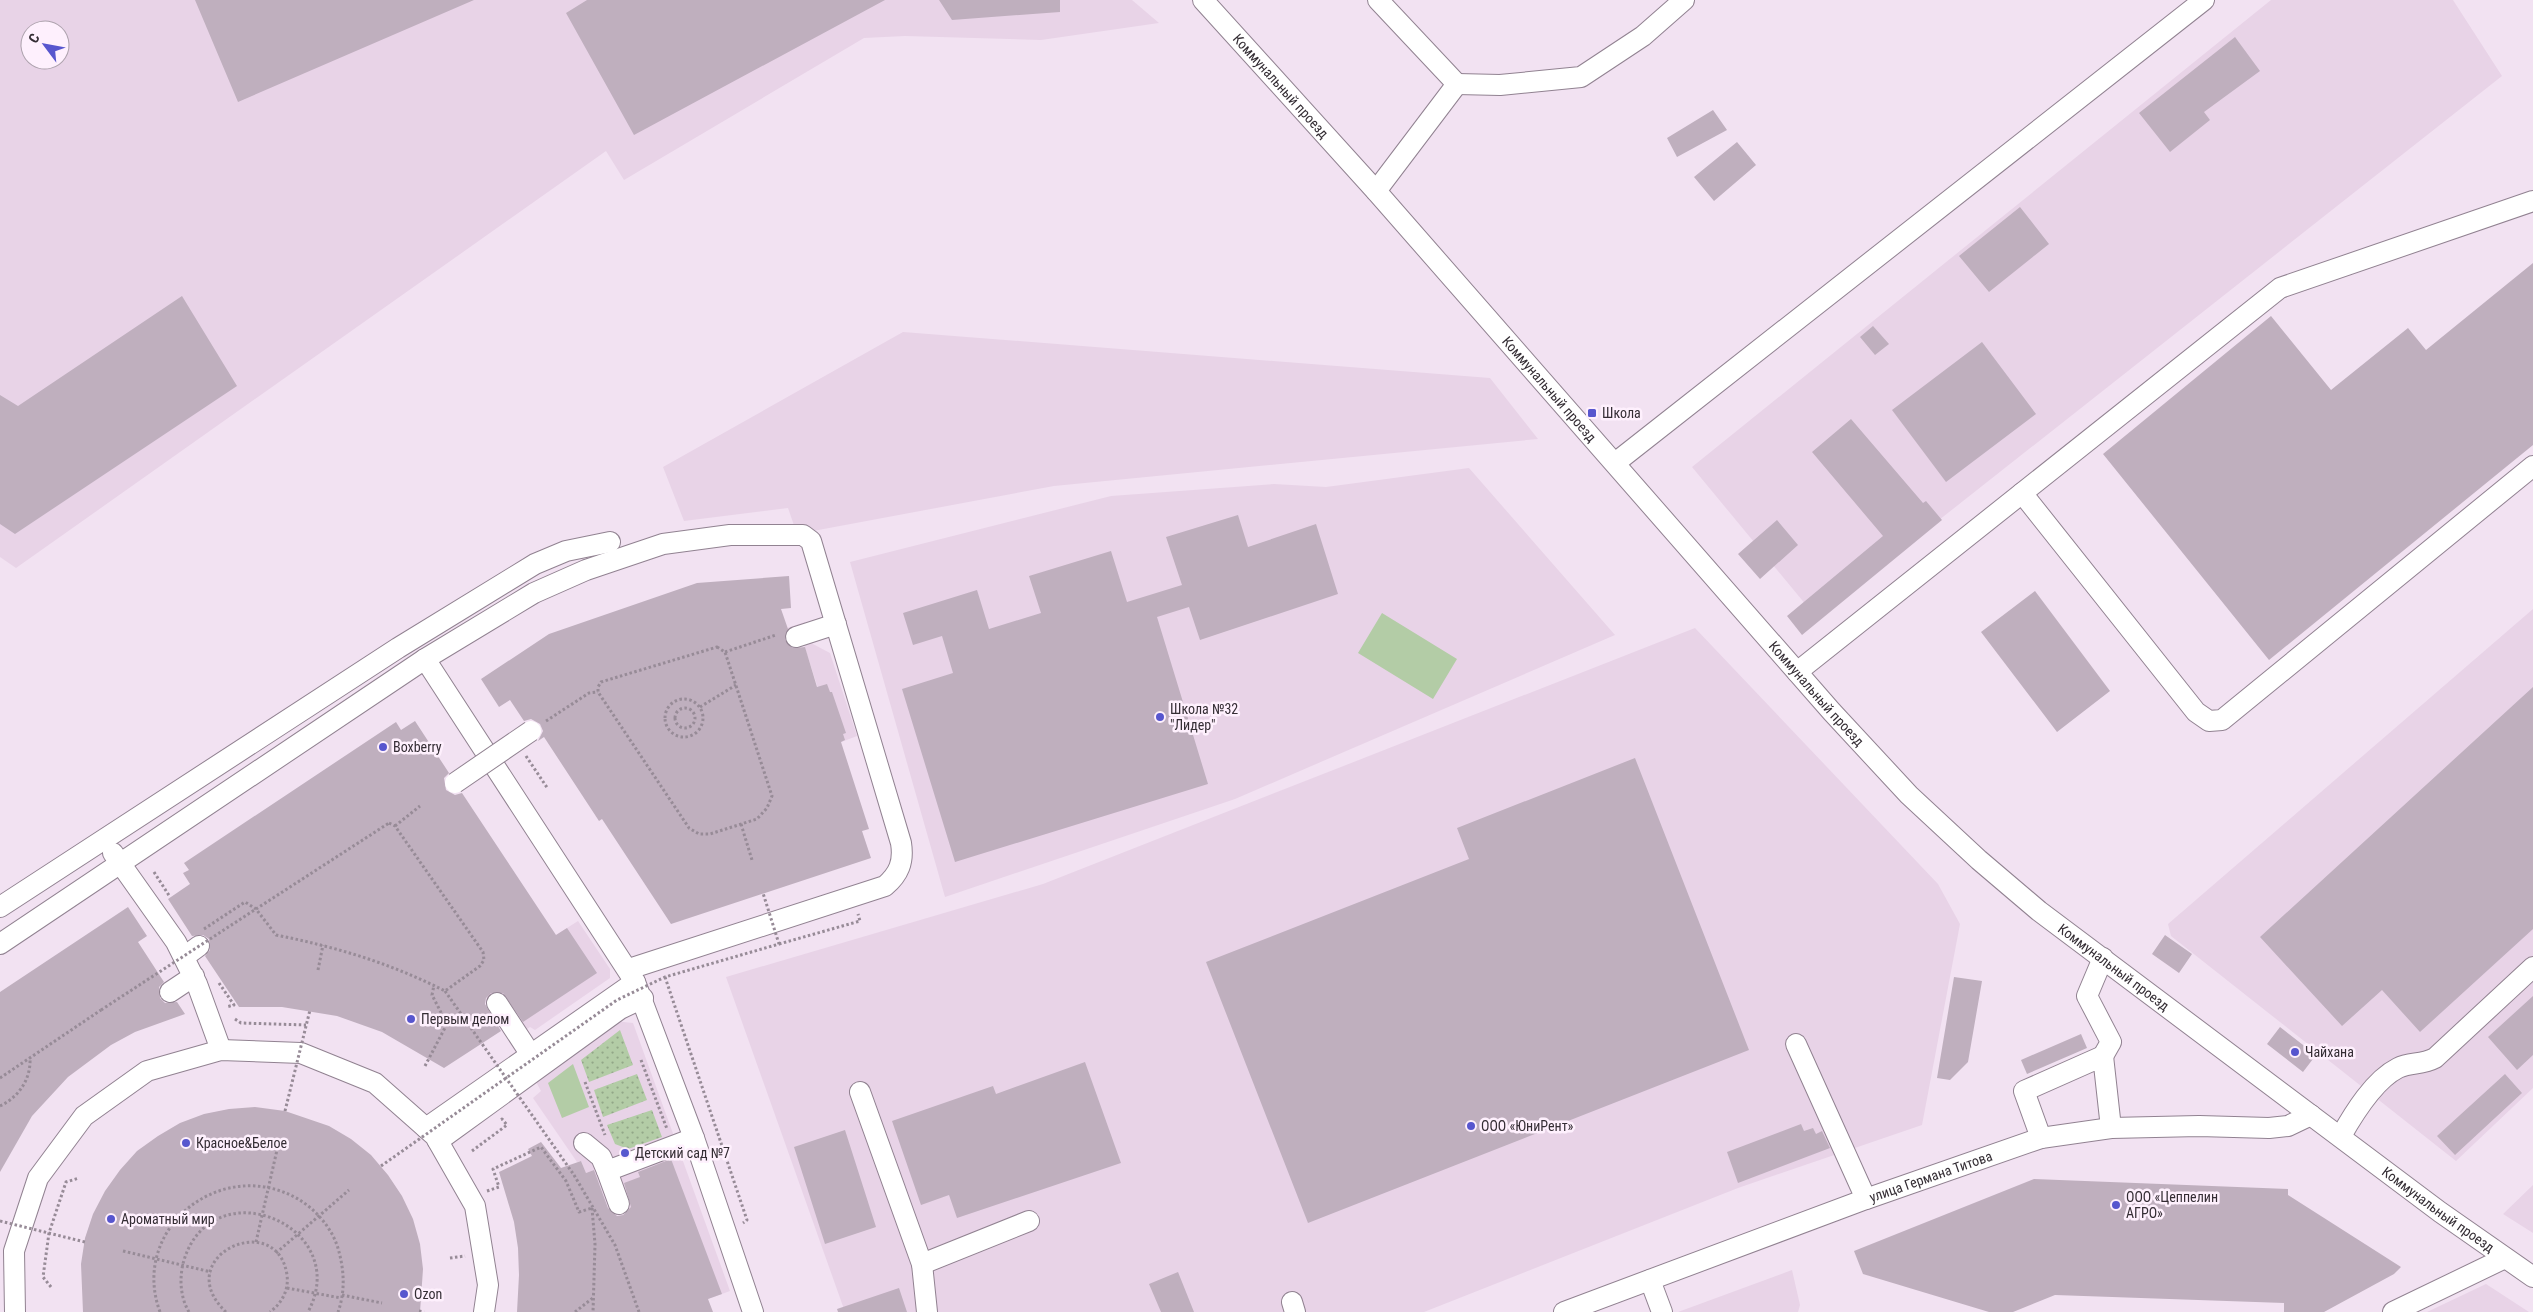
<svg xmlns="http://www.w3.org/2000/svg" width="2533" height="1312" viewBox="0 0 2533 1312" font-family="'Roboto Condensed',sans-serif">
  <defs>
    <pattern id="park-dots" width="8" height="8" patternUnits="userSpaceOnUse" patternTransform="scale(1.25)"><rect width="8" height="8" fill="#b3cca6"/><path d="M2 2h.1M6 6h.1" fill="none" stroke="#92a688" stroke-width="1.8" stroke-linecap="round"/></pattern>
  </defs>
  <rect width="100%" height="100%" fill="#f2e2f2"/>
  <!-- built -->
  <path fill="#e8d3e7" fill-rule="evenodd" d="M 0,0 L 1132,0 L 1159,23 L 1041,40 L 905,36 L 864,38 L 624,180 L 606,151 L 16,568 L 0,557 ZM 30,30 L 60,30 L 60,60 L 30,60 Z
    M 2271,0 L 2453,0 L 2502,76 L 1816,617 L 1692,467 Z
    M 903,332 L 1490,378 L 1538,439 L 1054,486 L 797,534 L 788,508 L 684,521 L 663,467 Z
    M 1469,468 L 1615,635 L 1235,799 L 945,897 L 850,562 L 1111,496 L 1274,484 L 1326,487 Z
    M 2533,609 L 2533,1088 L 2456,1161 L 2171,936 L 2168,924 Z
    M 805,622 L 811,643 L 830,653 L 857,736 L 836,744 L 804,645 L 770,655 L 766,641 L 789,633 L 787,628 Z
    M 1695,628 L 1938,884 L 1960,924 L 1922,1125 L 1738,1188 L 1424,1312 L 845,1312 L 726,977 L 1043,884 Z
    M 578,921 L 610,969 L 610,978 L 535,1030 L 530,1027 L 513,1039 L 484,994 L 556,935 Z
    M 614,1021 L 633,1023 L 730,1291 L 708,1299 L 669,1195 L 612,1217 L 594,1170 L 586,1173 L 581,1161 L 577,1162 L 533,1098 L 541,1091 L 534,1078 Z
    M 2533,1185 L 2533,1233 L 2503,1214 Z
    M 1792,1270 L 1800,1305 L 1798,1312 L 1678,1312 Z
    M 2486,1284 L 2529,1312 L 2427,1312 Z"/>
  <!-- grass -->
  <path fill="#b3cca6" d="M 1382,613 L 1457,659 L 1433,699 L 1358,653 Z
    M 573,1064 L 589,1107 L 562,1118 L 548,1083 Z"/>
  <!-- park -->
  <path fill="url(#park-dots)" d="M 620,1030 L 633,1065 L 589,1082 L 581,1060 Z
    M 637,1074 L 647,1100 L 603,1117 L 594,1090 Z
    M 652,1110 L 662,1137 L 628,1149 L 615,1144 L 607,1125 Z"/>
  <!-- building -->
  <path fill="#bfafbe" d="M 195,0 L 474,0 L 238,102 Z
    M 587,0 L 885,0 L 634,135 L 566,13 Z
    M 939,0 L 1060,0 L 1060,12 L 952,20 Z
    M 2235,37 L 2260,71 L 2204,112 L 2210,120 L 2170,152 L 2139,113 Z
    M 1713,110 L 1727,130 L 1677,157 L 1667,138 Z
    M 1737,142 L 1756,165 L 1714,201 L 1694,177 Z
    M 2020,207 L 2049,244 L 1989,292 L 1959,256 Z
    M 2533,263 L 2533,445 L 2269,660 L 2103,454 L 2271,316 L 2331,390 L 2408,328 L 2426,350 Z
    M 182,296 L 237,386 L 15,534 L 0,524 L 0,395 L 18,406 Z
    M 1873,326 L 1889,344 L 1875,355 L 1860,337 Z
    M 1982,342 L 2036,414 L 1946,482 L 1892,410 Z
    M 1851,419 L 1923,503 L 1926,501 L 1942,520 L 1802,635 L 1787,616 L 1883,536 L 1812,452 Z
    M 1238,515 L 1248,547 L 1316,524 L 1338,594 L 1200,640 L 1189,607 L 1157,617 L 1208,784 L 955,862 L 902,689 L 953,673 L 942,636 L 913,645 L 903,613 L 977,590 L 989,629 L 1041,613 L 1029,576 L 1111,551 L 1127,602 L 1182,585 L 1166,537 Z
    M 1777,520 L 1798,545 L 1760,579 L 1738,554 Z
    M 789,576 L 791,608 L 781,609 L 788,629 L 785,640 L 793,648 L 805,647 L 817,687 L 827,684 L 830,692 L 832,692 L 846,733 L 843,734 L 845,740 L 841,742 L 869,829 L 862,831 L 871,858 L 671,924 L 602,819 L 599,821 L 544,737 L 538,741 L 543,731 L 540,724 L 531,719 L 524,721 L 510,700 L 499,707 L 481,679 L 549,634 L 697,583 Z
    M 2035,591 L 2110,691 L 2057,732 L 1981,632 Z
    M 2533,687 L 2533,929 L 2420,1032 L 2382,990 L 2342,1026 L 2260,937 Z
    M 415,721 L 449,773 L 444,778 L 446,790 L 455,795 L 462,793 L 556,935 L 567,928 L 597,973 L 523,1022 L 503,993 L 491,993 L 486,998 L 485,1004 L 501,1031 L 444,1068 L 382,1032 L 337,1016 L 282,1007 L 239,1007 L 205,956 L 210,950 L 209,939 L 203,935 L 192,936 L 168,899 L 190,884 L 183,873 L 189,870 L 184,863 L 396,722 L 401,730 Z
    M 1635,758 L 1749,1050 L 1308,1223 L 1206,962 L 1469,859 L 1457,828 Z
    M 128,907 L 147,936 L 138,942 L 164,982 L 159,987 L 160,998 L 165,1003 L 177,1002 L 185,1014 L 135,1032 L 111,1045 L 68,1077 L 32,1116 L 0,1172 L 0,992 Z
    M 2165,935 L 2192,954 L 2179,973 L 2152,954 Z
    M 1954,977 L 1982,981 L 1968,1062 L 1950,1080 L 1937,1078 Z
    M 2533,996 L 2533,1055 L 2517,1070 L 2488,1037 Z
    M 2280,1027 L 2316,1055 L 2303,1072 L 2267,1044 Z
    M 2081,1034 L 2087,1048 L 2027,1074 L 2021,1060 Z
    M 1085,1062 L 1121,1163 L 957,1218 L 949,1195 L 921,1205 L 892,1121 L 993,1086 L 996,1094 Z
    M 2505,1074 L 2522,1093 L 2455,1155 L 2437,1136 Z
    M 255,1107 L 285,1111 L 329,1126 L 351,1139 L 371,1155 L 388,1175 L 402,1196 L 413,1219 L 420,1244 L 423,1269 L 420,1312 L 83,1312 L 81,1264 L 85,1238 L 93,1214 L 105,1191 L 120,1170 L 137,1151 L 158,1136 L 180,1123 L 204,1114 L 229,1109 Z
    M 1801,1124 L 1804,1131 L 1813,1128 L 1816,1134 L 1822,1131 L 1830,1148 L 1738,1183 L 1727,1152 Z
    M 845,1130 L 876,1227 L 825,1244 L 794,1147 Z
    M 541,1142 L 561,1168 L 581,1161 L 586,1173 L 594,1170 L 608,1208 L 617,1216 L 623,1215 L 631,1207 L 624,1183 L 640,1177 L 638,1172 L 671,1159 L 722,1294 L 708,1299 L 713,1312 L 517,1312 L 519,1275 L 518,1248 L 514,1222 L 499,1172 L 532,1156 L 528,1149 Z
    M 2034,1179 L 2288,1189 L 2288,1195 L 2401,1267 L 2394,1274 L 2324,1312 L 2284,1312 L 2284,1303 L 2055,1295 L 2013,1312 L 1989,1312 L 1863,1274 L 1854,1251 Z
    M 1178,1272 L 1194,1312 L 1161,1312 L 1149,1284 Z
    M 899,1288 L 907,1312 L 838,1312 L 837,1309 Z"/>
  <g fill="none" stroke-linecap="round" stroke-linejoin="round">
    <defs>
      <g id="minor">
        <path id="s1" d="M 1203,0 L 1376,191 L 1832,712 L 1909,795 L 1979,860 L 2039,911 L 2440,1212 L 2533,1277"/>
        <path d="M 1457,84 L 1500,85 L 1581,77 L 1643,36 L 1684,0"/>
        <path d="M 1376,191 L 1457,84 L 1378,0"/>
        <path d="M 1615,463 L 2204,0"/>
        <path d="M 2022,493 L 2196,712 L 2209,721 L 2222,720 L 2533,466"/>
        <path d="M 796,637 L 836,624"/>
        <path d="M 425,659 L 635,982 L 694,1138 L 753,1312"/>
        <path d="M 1797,672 L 2280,288 L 2533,201"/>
        <path d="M 113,853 L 176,942 L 197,984 L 221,1050"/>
        <path d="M 0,907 L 398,648 L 535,564 L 566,551 L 610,542"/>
        <path d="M 0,944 L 425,659 L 534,593 L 586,570 L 663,544 L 730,535 L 803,535 L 811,541 L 901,843 C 904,862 899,874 885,886 L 629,969"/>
        <path d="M 184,957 L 199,946"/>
        <path d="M 2103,958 L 2087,996 L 2111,1042 L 2103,1056"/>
        <path d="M 170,992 L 194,976"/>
        <path d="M 497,1003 L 531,1055"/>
        <path d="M 1796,1044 L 1866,1199"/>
        <path d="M 860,1092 L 922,1264 L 927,1312"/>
        <path d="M 426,1128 L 635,982"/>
        <path d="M 2341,1136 C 2354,1113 2374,1080 2398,1068 C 2410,1062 2422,1065 2435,1058 L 2533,967"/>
        <path d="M 2041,1138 L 2024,1091 L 2103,1056 L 2111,1128"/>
        <path d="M 438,1141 L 620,1009 L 643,998"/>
        <path d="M 584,1143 L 601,1157 L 607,1171 L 694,1138"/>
        <path d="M 607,1171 L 619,1204"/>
        <path d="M 922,1264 L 1029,1221"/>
        <path d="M 1650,1280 L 1662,1312"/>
        <path d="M 1292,1302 L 1295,1312"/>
        <path d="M 15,1312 L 14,1251 L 38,1178 L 84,1116 L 147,1071 L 221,1050 L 301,1053 L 375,1083 L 435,1136 L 475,1206 L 488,1285 L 484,1312"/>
        <path id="s2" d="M 1564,1312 L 1866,1199 L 2041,1138 L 2111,1128 L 2199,1126 L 2269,1128 L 2288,1126 L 2311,1115"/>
        <path d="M 2393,1312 L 2505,1258"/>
      </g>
    </defs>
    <!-- minor casing -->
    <use href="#minor" stroke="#918291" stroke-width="22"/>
    <!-- path -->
    <path stroke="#978b97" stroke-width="3" stroke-dasharray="2.5 2.5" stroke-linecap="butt" d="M 717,647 L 725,652 L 772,796 L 767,808 L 757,819 L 710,834 L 699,834 L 689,828 L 598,692 L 598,687 L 601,682 Z
      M 725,652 L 776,635
      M665 718a19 19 0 1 1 38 0a19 19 0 1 1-38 0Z
      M 700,707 L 736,685
      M675 718a10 10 0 1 1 20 0a10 10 0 1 1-20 0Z
      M 546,721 L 589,693 L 598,692
      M 526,756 L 548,789
      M 389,823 L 395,826 L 483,952 L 484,960 L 480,966 L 445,991 C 390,963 336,947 276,935 L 256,909 Z
      M 741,824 L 752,860
      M 395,826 L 420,806
      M 154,872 L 170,897
      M 204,929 L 245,902 L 256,909
      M 779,944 L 860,921 L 858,914
      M 318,970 L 323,945
      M 665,977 L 747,1220 L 743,1223
      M 219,983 L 234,1005 L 226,1007
      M 235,1019 L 241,1023 L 306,1025
      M 641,1060 L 667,1129
      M 425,1066 L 447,1024 L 432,995 L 434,985
      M 0,1078 L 101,1010
      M 585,1082 L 605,1135
      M 0,1106 C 19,1097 31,1079 30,1058
      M 472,1151 L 507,1125 L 502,1119 L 501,1120
      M 574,1175 L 615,1245 L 639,1312
      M 487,1191 L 499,1187 L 493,1169 L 541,1147 L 566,1181 L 579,1212 L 592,1208
      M 592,1208 L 595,1244 L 593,1312
      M 256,1242 L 277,1150
      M 123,1251 L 211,1272
      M 276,1253 L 349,1190
      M 450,1258 L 465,1256
      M 51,1287 L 43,1277 L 49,1233 L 66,1182 L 79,1178
      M 287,1288 L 341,1298
      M 342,1295 L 382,1303
      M 419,1311 L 424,1312
      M 160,1312 C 129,1228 222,1155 298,1199 C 315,1209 330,1226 337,1245 C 344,1267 346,1290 338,1312
      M 189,1312 C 180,1297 179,1277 184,1260 C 213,1167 354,1226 308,1312
      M 226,1312 C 168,1257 277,1207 287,1275 C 289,1290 282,1303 270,1312
      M 575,1312 L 594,1297"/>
    <!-- minor -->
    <use href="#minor" stroke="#fff" stroke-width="20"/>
    <defs>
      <path id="minor-bridge" d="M 455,783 L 531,731"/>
    </defs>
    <!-- minor-bridge casing -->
    <use href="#minor-bridge" stroke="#918291" stroke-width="22" stroke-linecap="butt"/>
    <!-- path-bridge -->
    <path stroke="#978b97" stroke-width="3" stroke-dasharray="2.5 2.5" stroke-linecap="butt" d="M 445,991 L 574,1175
      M 101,1010 L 256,909
      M 285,1111 L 310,1010
      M 381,1166 L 617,1000 L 665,977 L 779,944 L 763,893
      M 0,1221 L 85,1242"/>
    <!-- minor-bridge -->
    <use href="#minor-bridge" stroke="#fff" stroke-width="20"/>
  </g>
  <!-- markers -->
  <g fill="#5756ce" stroke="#fef0fd" stroke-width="2">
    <rect x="1587" y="408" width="10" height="10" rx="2.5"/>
    <circle cx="1160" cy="717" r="5"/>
    <circle cx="383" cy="747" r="5"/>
    <circle cx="411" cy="1019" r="5"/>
    <circle cx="2295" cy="1052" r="5"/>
    <circle cx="1471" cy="1126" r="5"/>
    <circle cx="186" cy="1143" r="5"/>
    <circle cx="625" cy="1153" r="5"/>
    <circle cx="2116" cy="1205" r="5"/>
    <circle cx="111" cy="1219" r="5"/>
    <circle cx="404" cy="1294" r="5"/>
  </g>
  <g text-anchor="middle" stroke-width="5" stroke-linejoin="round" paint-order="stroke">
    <!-- street labels -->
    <g font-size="14" fill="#342d34" stroke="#fef0fd">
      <text dy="5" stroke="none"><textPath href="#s1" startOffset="116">Коммунальный проезд</textPath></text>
      <text dy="5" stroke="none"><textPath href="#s1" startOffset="521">Коммунальный проезд</textPath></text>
      <text dy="5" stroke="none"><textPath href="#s1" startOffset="926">Коммунальный проезд</textPath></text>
      <text dy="5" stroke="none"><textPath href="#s1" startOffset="1331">Коммунальный проезд</textPath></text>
      <text dy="5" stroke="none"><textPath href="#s2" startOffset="391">улица Германа Титова</textPath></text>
      <text dy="5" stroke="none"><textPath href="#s1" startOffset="1736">Коммунальный проезд</textPath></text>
    </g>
    <!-- poi labels -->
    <g font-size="14" fill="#342d34" stroke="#fef0fd" text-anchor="start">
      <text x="1602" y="418">Школа</text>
      <text x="1170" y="714">Школа №32<tspan x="1170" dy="16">"Лидер"</tspan></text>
      <text x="393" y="752">Boxberry</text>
      <text x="421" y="1024">Первым делом</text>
      <text x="2305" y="1057">Чайхана</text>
      <text x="1481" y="1131">ООО «ЮниРент»</text>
      <text x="196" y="1148">Красное&amp;Белое</text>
      <text x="635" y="1158">Детский сад №7</text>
      <text x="2126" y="1202">ООО «Цеппелин<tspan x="2126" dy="16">АГРО»</tspan></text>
      <text x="121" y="1224">Ароматный мир</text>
      <text x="414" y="1299">Ozon</text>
    </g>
  </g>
  <!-- north arrow -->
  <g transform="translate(45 45) rotate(302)"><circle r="24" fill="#fef0fd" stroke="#ada2ad"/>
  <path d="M0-4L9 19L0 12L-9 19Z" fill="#5756ce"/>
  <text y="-8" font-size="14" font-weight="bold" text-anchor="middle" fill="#342d34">С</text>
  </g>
</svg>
